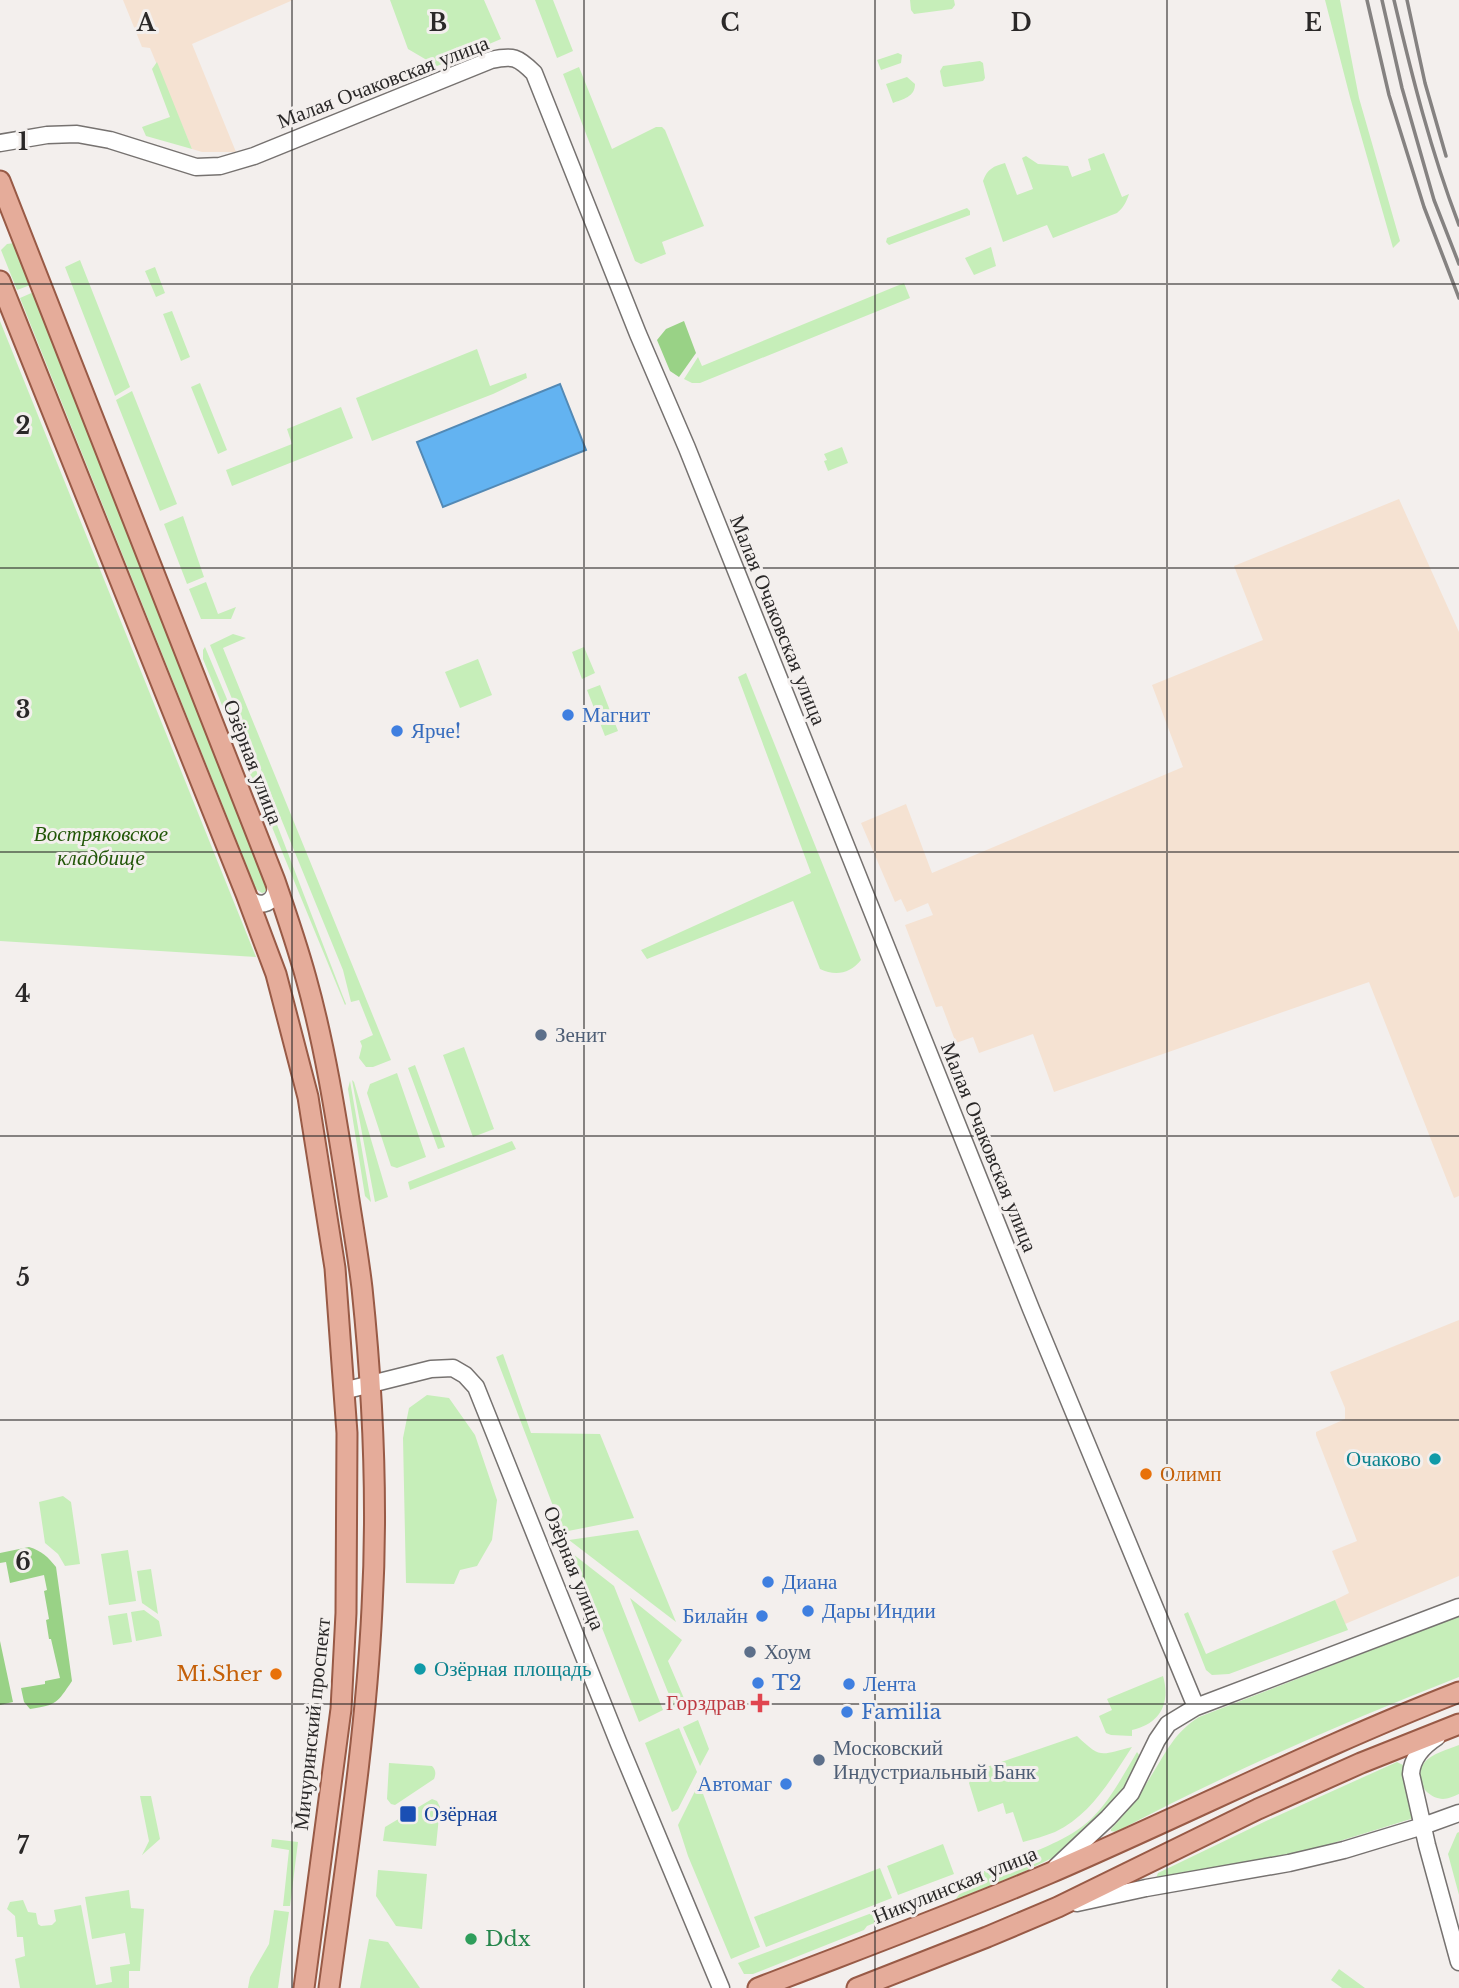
<svg xmlns="http://www.w3.org/2000/svg" width="1459" height="1988" viewBox="0 0 1459 1988" font-family="'Libre Baskerville',serif">
  <rect width="100%" height="100%" fill="#f3efed"/>
  <!-- commercial -->
  <path fill="#f5e2d2" d="M 123,0 L 293,0 L 192,44 L 236,152 L 202,152 L 192,149 L 150,48 L 142,47 Z
    M 1399,499 L 1459,632 L 1459,1196 L 1454,1198 L 1369,982 L 1054,1092 L 1033,1034 L 979,1053 L 973,1037 L 956,1043 L 942,1006 L 936,1007 L 905,925 L 933,915 L 928,903 L 907,912 L 901,899 L 895,902 L 861,823 L 906,804 L 932,873 L 1183,767 L 1152,685 L 1263,640 L 1234,566 Z
    M 1459,1320 L 1459,1576 L 1345,1624 L 1335,1600 L 1349,1593 L 1332,1551 L 1357,1541 L 1316,1435 L 1316,1432 L 1345,1419 L 1345,1408 L 1330,1372 Z"/>
  <!-- green -->
  <path fill="#c6eeb9" d="M 390,0 L 484,0 L 501,39 L 437,66 L 408,49 Z
    M 535,0 L 553,0 L 573,51 L 557,58 Z
    M 910,0 L 954,0 L 955,5 L 952,9 L 914,14 L 911,10 Z
    M 1325,0 L 1340,0 L 1359,98 L 1400,241 L 1393,248 L 1350,97 Z
    M 898,53 L 902,55 L 901,63 L 881,70 L 877,60 Z
    M 980,61 L 983,63 L 985,78 L 983,81 L 945,87 L 943,86 L 940,71 L 943,66 Z
    M 157,62 L 192,149 L 146,136 L 142,127 L 170,117 L 152,69 Z
    M 579,67 L 612,149 L 656,127 L 662,127 L 665,130 L 704,226 L 662,242 L 666,254 L 641,264 L 635,261 L 563,74 Z
    M 907,77 L 915,84 C 915,97 903,99 893,103 L 886,84 Z
    M 1104,153 L 1122,197 L 1129,194 C 1126,203 1123,208 1117,213 L 1053,238 L 1047,225 L 1003,242 L 983,181 C 987,169 994,166 1005,163 L 1017,195 L 1033,189 L 1022,158 L 1026,156 L 1038,164 L 1068,166 L 1072,177 L 1091,170 L 1088,159 Z
    M 967,208 L 970,211 L 970,215 L 889,245 L 886,242 L 887,238 Z
    M 14,243 L 33,284 L 17,290 L 1,250 L 7,244 Z
    M 991,247 L 996,266 L 974,275 L 965,258 Z
    M 80,260 L 130,387 L 115,396 L 65,267 Z
    M 155,267 L 165,293 L 156,297 L 145,271 Z
    M 904,283 L 910,298 L 700,383 L 692,383 L 684,379 L 698,357 L 702,366 Z
    M 36,291 L 269,884 L 268,891 L 262,893 L 256,889 L 20,298 Z
    M 172,311 L 190,357 L 181,361 L 163,314 Z
    M 0,321 L 256,957 L 0,941 Z
    M 477,349 L 490,386 L 526,373 L 527,378 L 493,394 L 372,441 L 356,398 Z
    M 200,383 L 227,450 L 218,454 L 191,387 Z
    M 132,391 L 177,504 L 160,511 L 116,400 Z
    M 341,407 L 353,438 L 232,486 L 226,470 L 292,444 L 287,429 Z
    M 842,447 L 848,463 L 828,471 L 824,461 L 827,460 L 824,454 Z
    M 183,516 L 204,577 L 187,584 L 164,524 Z
    M 206,582 L 218,614 L 236,607 L 231,619 L 201,619 L 189,589 Z
    M 233,634 L 246,638 L 223,648 L 391,1060 L 373,1067 L 366,1067 L 359,1058 L 362,1046 L 360,1041 L 373,1035 L 359,1000 L 351,1002 L 343,970 L 210,645 Z
    M 205,647 L 248,749 L 342,994 L 346,1004 L 345,1005 L 203,659 L 203,650 Z
    M 584,647 L 595,673 L 582,679 L 572,652 Z
    M 478,659 L 492,695 L 460,708 L 445,672 Z
    M 746,673 L 861,960 C 850,974 835,976 820,969 L 793,901 L 647,959 L 641,950 L 811,873 L 738,677 Z
    M 600,685 L 618,731 L 605,736 L 587,690 Z
    M 464,1047 L 494,1129 L 473,1137 L 443,1055 Z
    M 415,1065 L 445,1147 L 438,1149 L 408,1068 Z
    M 397,1073 L 426,1157 L 397,1168 L 391,1166 L 367,1093 L 370,1084 Z
    M 352,1080 L 354,1082 L 388,1197 L 375,1202 Z
    M 350,1081 L 371,1202 L 365,1196 L 348,1089 Z
    M 512,1141 L 516,1149 L 410,1190 L 408,1182 Z
    M 503,1354 L 531,1433 L 600,1434 L 634,1518 L 563,1532 L 496,1357 Z
    M 427,1395 L 449,1398 L 475,1435 L 497,1500 L 492,1540 L 477,1566 L 460,1570 L 454,1584 L 406,1583 L 403,1438 L 409,1408 Z
    M 63,1496 L 71,1502 L 80,1564 L 65,1566 L 58,1554 L 45,1543 L 39,1502 Z
    M 638,1530 L 676,1622 L 569,1540 Z
    M 128,1550 L 136,1601 L 109,1605 L 101,1554 Z
    M 573,1554 L 614,1586 L 663,1710 L 639,1722 Z
    M 151,1569 L 158,1614 L 142,1603 L 137,1571 Z
    M 630,1598 L 682,1640 L 668,1661 L 686,1703 L 674,1707 Z
    M 1335,1600 L 1348,1630 L 1229,1674 L 1212,1675 L 1206,1670 L 1184,1614 L 1188,1612 L 1206,1654 Z
    M 144,1610 L 159,1621 L 162,1636 L 136,1641 L 131,1612 Z
    M 127,1613 L 132,1642 L 113,1645 L 108,1616 Z
    M 1459,1616 L 1459,1677 C 1342,1723 1227,1773 1116,1832 L 1111,1831 L 1111,1829 C 1126,1813 1139,1796 1151,1776 C 1167,1751 1174,1733 1199,1717 Z
    M 1163,1676 C 1171,1703 1160,1724 1132,1730 L 1132,1736 L 1111,1735 L 1106,1733 L 1099,1716 L 1112,1710 L 1107,1699 Z
    M 698,1720 L 709,1749 L 700,1766 L 683,1727 Z
    M 679,1728 L 697,1772 L 678,1809 L 672,1812 L 645,1743 Z
    M 1077,1736 C 1101,1759 1100,1755 1132,1747 C 1111,1779 1091,1815 1055,1832 C 1045,1836 1034,1839 1023,1842 L 1013,1812 L 1006,1814 L 1003,1803 L 978,1812 L 969,1783 L 975,1771 Z
    M 1459,1745 L 1459,1794 C 1454,1796 1448,1799 1443,1799 C 1425,1798 1412,1777 1424,1763 C 1432,1753 1447,1750 1459,1745 Z
    M 1137,1752 L 1142,1759 L 1143,1765 L 1081,1844 L 1019,1874 L 955,1900 L 967,1884 L 966,1878 C 1001,1864 1064,1845 1090,1820 C 1110,1801 1123,1775 1137,1752 Z
    M 1397,1762 L 1403,1765 L 1405,1786 L 1414,1818 L 1314,1849 L 1209,1869 L 1156,1878 L 1158,1873 L 1266,1821 Z
    M 389,1763 L 432,1766 C 436,1770 436,1774 434,1779 L 395,1805 L 391,1804 L 387,1799 Z
    M 699,1783 L 760,1947 L 731,1959 L 688,1856 L 678,1825 Z
    M 140,1796 L 151,1796 L 160,1839 L 142,1855 L 149,1841 Z
    M 432,1799 L 437,1801 L 440,1807 L 436,1846 L 383,1841 L 385,1827 Z
    M 1459,1832 L 1459,1895 L 1448,1854 L 1457,1833 Z
    M 272,1839 L 298,1842 L 290,1906 L 283,1906 L 289,1850 L 271,1847 Z
    M 943,1844 L 954,1874 L 898,1895 L 887,1866 Z
    M 880,1868 L 892,1898 L 766,1947 L 754,1917 Z
    M 378,1870 L 427,1874 L 422,1929 L 396,1926 L 376,1896 Z
    M 954,1882 L 956,1886 L 951,1892 L 905,1911 L 902,1902 Z
    M 129,1890 L 131,1908 L 144,1909 L 140,1971 L 129,1971 L 129,1988 L 20,1988 L 15,1959 L 25,1956 L 23,1937 L 17,1937 L 15,1916 L 7,1909 L 10,1902 L 23,1900 L 28,1912 L 36,1913 L 38,1924 L 41,1926 L 52,1925 L 56,1921 L 54,1910 L 81,1905 L 96,1985 L 112,1982 L 110,1967 L 130,1964 L 125,1933 L 92,1939 L 85,1897 Z
    M 896,1904 L 899,1913 L 867,1926 L 864,1930 L 753,1974 L 744,1974 L 738,1963 Z
    M 274,1910 L 289,1912 L 278,1988 L 248,1988 L 250,1977 L 269,1944 Z
    M 369,1939 L 388,1942 L 420,1988 L 360,1988 Z
    M 1339,1969 L 1365,1988 L 1342,1988 L 1331,1980 Z"/>
  <!-- forest -->
  <path fill="#99d286" d="M 684,321 L 696,353 L 679,377 L 670,371 L 657,340 L 666,329 Z
    M 29,1547 C 42,1551 48,1557 56,1567 L 72,1681 C 57,1703 57,1705 30,1709 L 24,1702 L 21,1688 L 45,1684 L 45,1681 L 60,1678 L 51,1639 L 49,1639 L 46,1620 L 49,1619 L 44,1591 L 47,1590 L 44,1575 L 10,1583 L 6,1562 L 0,1563 L 0,1553 Z
    M 0,1641 L 13,1702 L 0,1705 Z"/>
  <!-- water -->
  <path fill="#63b3f1" stroke="#5289b5" stroke-width="2" d="M 560,384 L 586,450 L 443,507 L 417,442 Z"/>
  <g fill="none" stroke-linecap="round" stroke-linejoin="round">
    <defs>
      <path id="minor" d="M 0,143 L 47,135 L 77,134 L 110,140 L 196,167 L 220,166 L 254,156 L 491,60 C 513,55 518,57 534,73 L 638,334 L 687,448 L 1031,1309 L 1196,1707
        M 246,894 C 258,912 279,903 275,882
        M 343,1391 L 431,1369 L 453,1368 L 465,1375 L 476,1387 L 619,1744 L 721,1988
        M 1437,1737 C 1423,1746 1412,1757 1411,1774 L 1427,1845 L 1459,1962
        M 1056,1867 L 1108,1818 L 1131,1793 L 1157,1740 L 1168,1724 L 1196,1707 L 1459,1607
        M 1077,1903 L 1146,1888 L 1289,1863 L 1344,1850 L 1423,1826 L 1459,1813"/>
      <path id="major" d="M 0,181 L 275,881 C 286,913 297,945 306,978 C 325,1046 336,1117 347,1187 C 352,1221 358,1254 362,1288 C 373,1394 378,1501 372,1608 C 366,1735 346,1862 329,1988
        M 0,281 L 246,894 L 276,974 L 308,1097 L 335,1268 L 347,1433 L 346,1613 L 341,1709 L 304,1988
        M 758,1988 C 856,1950 954,1914 1050,1873 C 1187,1814 1320,1746 1459,1692
        M 857,1988 L 987,1937 L 1058,1907 L 1258,1809 L 1361,1763 L 1459,1724"/>
    </defs>
    <!-- minor casing -->
    <use href="#minor" stroke="#767270" stroke-width="19"/>
    <!-- major casing -->
    <use href="#major" stroke="#985a46" stroke-width="23"/>
    <!-- minor -->
    <use href="#minor" stroke="#fff" stroke-width="16"/>
    <!-- major -->
    <use href="#major" stroke="#e5ac9a" stroke-width="19"/>
    <!-- rail -->
    <path stroke="#858281" stroke-width="3.5" d="M 1367,0 L 1389,95 L 1424,207 L 1459,298
      M 1382,0 L 1402,88 L 1434,200 L 1459,264
      M 1394,0 C 1412,76 1431,152 1459,225
      M 1407,0 L 1425,83 L 1446,156"/>
  </g>
  <!-- grid -->
  <path fill="none" stroke="#2a2828" stroke-width="2" stroke-opacity="0.55" d="M 292,0 L 292,1988M 584,0 L 584,1988M 875,0 L 875,1988M 1167,0 L 1167,1988M 0,284 L 1459,284M 0,568 L 1459,568M 0,852 L 1459,852M 0,1136 L 1459,1136M 0,1420 L 1459,1420M 0,1704 L 1459,1704"/>
  <!-- markers -->
  <g fill="#3f7fe0" stroke="#f3efed" stroke-width="2.5">
    <circle cx="568" cy="715" r="7"/>
    <circle cx="397" cy="731" r="7"/>
    <circle cx="768" cy="1582" r="7"/>
    <circle cx="808" cy="1611" r="7"/>
    <circle cx="762" cy="1616" r="7"/>
    <circle cx="758" cy="1683" r="7"/>
    <circle cx="849" cy="1684" r="7"/>
    <circle cx="847" cy="1712" r="7"/>
    <circle cx="786" cy="1784" r="7"/>
  </g>
  <g fill="#5c6f8a" stroke="#f3efed" stroke-width="2.5">
    <circle cx="541" cy="1035" r="7"/>
    <circle cx="750" cy="1652" r="7"/>
    <circle cx="819" cy="1760" r="7"/>
  </g>
  <g fill="#0f9aa8" stroke="#f3efed" stroke-width="2.5">
    <circle cx="1435" cy="1459" r="7"/>
    <circle cx="420" cy="1669" r="7"/>
  </g>
  <g fill="#e8710a" stroke="#f3efed" stroke-width="2.5">
    <circle cx="1146" cy="1474" r="7"/>
    <circle cx="276" cy="1674" r="7"/>
  </g>
  <path fill="#e0444e" stroke="#f3efed" stroke-width="2.5" d="M756.5 1692.5h7v7h7v7h-7v7h-7v-7h-7v-7h7z"/>
  <rect fill="#1a4fb4" stroke="#f3efed" stroke-width="2.5" x="399" y="1805" width="18" height="18" rx="3.5"/>
  <circle fill="#2e9e5b" stroke="#f3efed" stroke-width="2.5" cx="471" cy="1939" r="7"/>
  <g text-anchor="middle" stroke-width="6" stroke-linejoin="round" paint-order="stroke">
    <!-- street labels -->
    <g font-size="21" fill="#2a2828" stroke="#f3efed">
      <text transform="translate(383 82) rotate(-21)" y="7">Малая Очаковская улица</text>
      <text transform="translate(778 620) rotate(68)" y="7">Малая Очаковская улица</text>
      <text transform="translate(253 762) rotate(69)" y="7">Озёрная улица</text>
      <text transform="translate(989 1147) rotate(68)" y="7">Малая Очаковская улица</text>
      <text transform="translate(574 1568) rotate(68)" y="7">Озёрная улица</text>
      <text transform="translate(312 1724) rotate(-84)" y="7">Мичуринский проспект</text>
      <text transform="translate(955 1885) rotate(-22)" y="7">Никулинская улица</text>
    </g>
    <!-- shop labels -->
    <g font-size="21" fill="#366cbe" stroke="#f3efed" text-anchor="start">
      <text x="582" y="722">Магнит</text>
      <text x="411" y="738">Ярче!</text>
      <text x="782" y="1589">Диана</text>
      <text x="822" y="1618">Дары Индии</text>
      <text x="748" y="1623" text-anchor="end">Билайн</text>
      <text x="772" y="1690">T2</text>
      <text x="863" y="1691">Лента</text>
      <text x="861" y="1719">Familia</text>
      <text x="772" y="1791" text-anchor="end">Автомаг</text>
    </g>
    <!-- park labels -->
    <g font-size="21" font-style="italic" fill="#225708" stroke="#f3efed">
      <text x="101" y="841">Востряковское<tspan x="101" dy="24">кладбище</tspan></text>
    </g>
    <!-- service labels -->
    <g font-size="21" fill="#4e5e75" stroke="#f3efed" text-anchor="start">
      <text x="555" y="1042">Зенит</text>
      <text x="764" y="1659">Хоум</text>
      <text x="833" y="1755">Московский<tspan x="833" dy="24">Индустриальный Банк</tspan></text>
    </g>
    <!-- culture labels -->
    <g font-size="21" fill="#0d838f" stroke="#f3efed" text-anchor="end">
      <text x="1421" y="1466">Очаково</text>
      <text x="434" y="1676" text-anchor="start">Озёрная площадь</text>
    </g>
    <!-- food labels -->
    <g font-size="21" fill="#c56008" stroke="#f3efed" text-anchor="start">
      <text x="1160" y="1481">Олимп</text>
      <text x="262" y="1681" text-anchor="end">Mi.Sher</text>
    </g>
    <!-- health labels -->
    <g font-size="21" fill="#be3a42" stroke="#f3efed" text-anchor="end">
      <text x="746" y="1710">Горздрав</text>
    </g>
    <!-- transit labels -->
    <g font-size="21" fill="#164399" stroke="#f3efed" text-anchor="start">
      <text x="424" y="1821">Озёрная</text>
    </g>
    <!-- leisure labels -->
    <g font-size="21" fill="#27864d" stroke="#f3efed" text-anchor="start">
      <text x="485" y="1946">Ddx</text>
    </g>
  </g>
  <g font-size="23" text-anchor="middle" font-weight="bold" fill="#2a2828" stroke="#f3efed" stroke-width="6" stroke-linejoin="round" paint-order="stroke">
    <text x="146" y="31">A</text>
    <text x="438" y="31">B</text>
    <text x="730" y="31">C</text>
    <text x="1021" y="31">D</text>
    <text x="1313" y="31">E</text>
    <text x="23" y="150">1</text>
    <text x="23" y="434">2</text>
    <text x="23" y="718">3</text>
    <text x="23" y="1002">4</text>
    <text x="23" y="1286">5</text>
    <text x="23" y="1570">6</text>
    <text x="23" y="1854">7</text>
  </g>
</svg>
